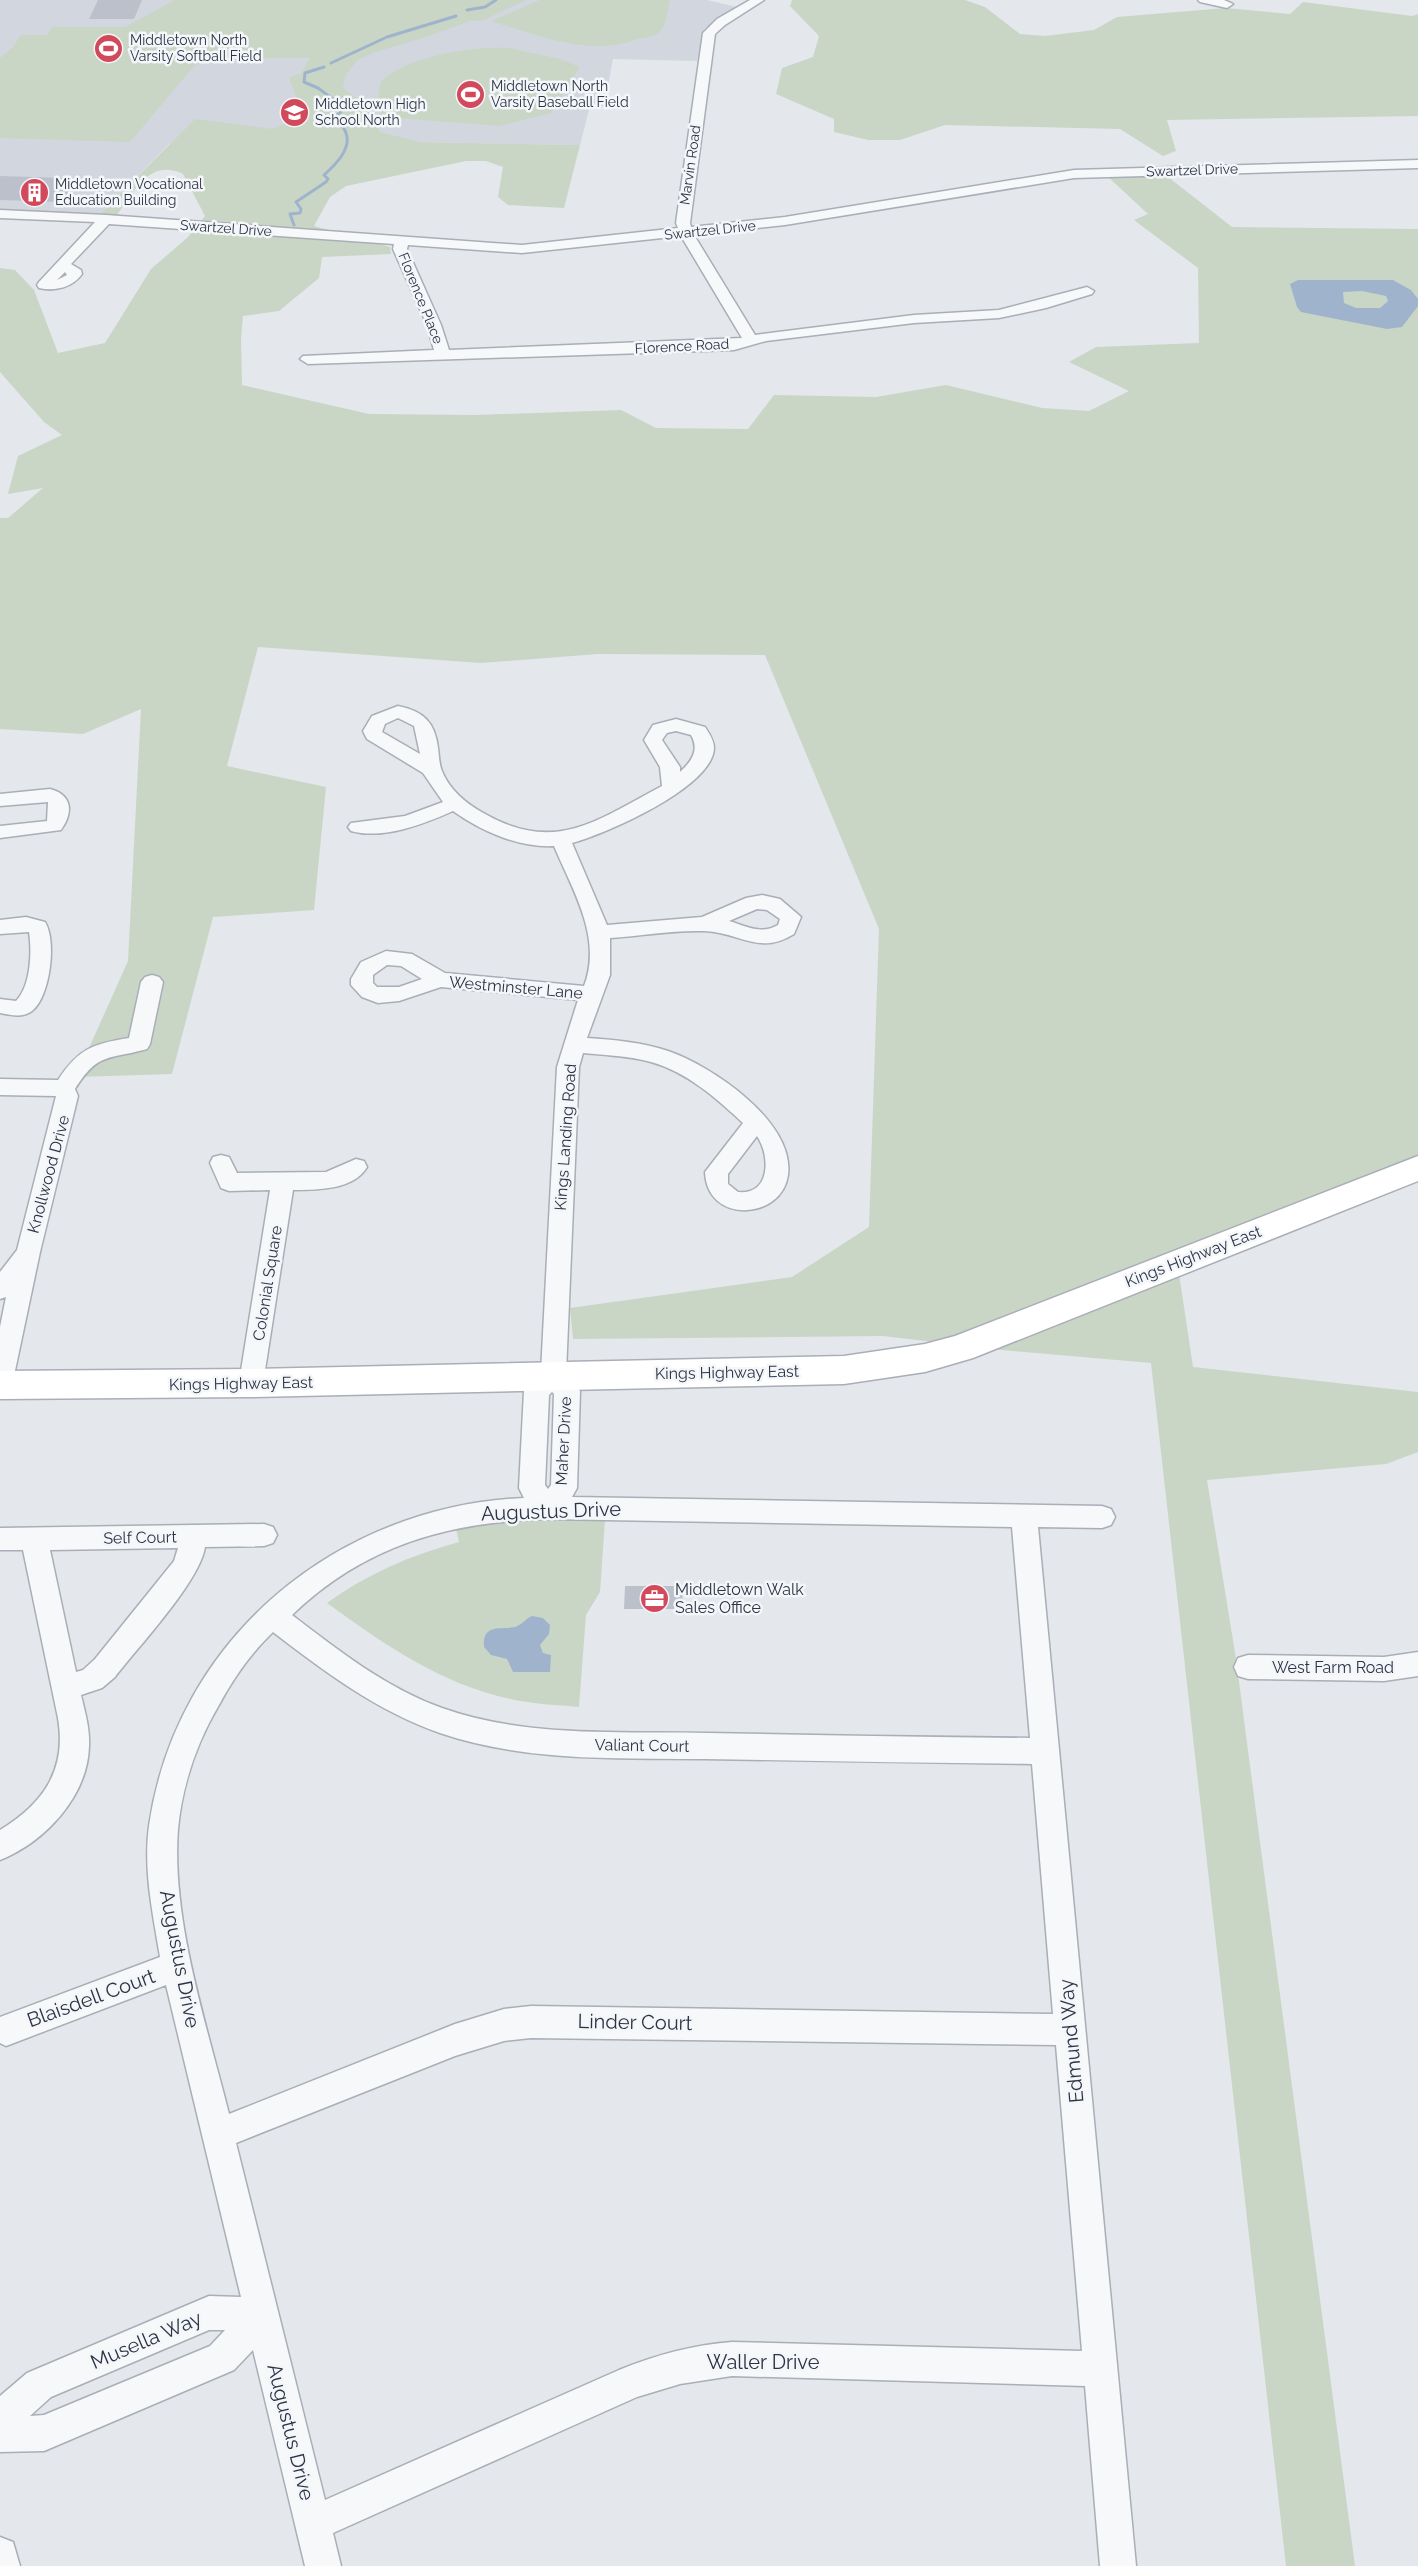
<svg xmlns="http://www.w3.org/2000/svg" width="1418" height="2566" viewBox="0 0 1418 2566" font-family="Raleway,sans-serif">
  <rect width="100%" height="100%" fill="#e4e7ec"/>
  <!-- built -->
  <path fill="#d2d6de" d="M 0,0 L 707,0 L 737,7 L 704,29 L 697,61 L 613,59 L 604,106 L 590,106 L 580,145 L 420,142 L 170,143 L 100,214 L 0,210 Z"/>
  <!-- green -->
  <path fill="#c9d6c5" d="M 175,0 L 526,0 L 484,20 L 470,21 L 423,38 L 375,52 L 358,60 L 352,67 L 345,76 L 343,88 L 364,104 L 380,132 L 420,142 L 580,145 L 564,208 L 508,205 L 498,197 L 503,167 L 486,161 L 466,161 L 346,186 L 330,197 L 314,226 L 390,247 L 391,254 L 322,257 L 319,278 L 279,311 L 243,316 L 241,338 L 242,385 L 369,414 L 476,415 L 621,410 L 656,428 L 748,429 L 774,395 L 876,397 L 946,385 L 1042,408 L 1089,411 L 1129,391 L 1069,362 L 1096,347 L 1199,343 L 1198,268 L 1134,220 L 1148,214 L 1106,175 L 1163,173 L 1232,227 L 1418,229 L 1418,1176 L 1177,1260 L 1193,1367 L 1418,1392 L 1418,1452 L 1386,1464 L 1207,1480 L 1236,1659 L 1355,2566 L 1286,2566 L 1151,1363 L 1002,1350 L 883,1336 L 573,1339 L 570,1308 L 792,1277 L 869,1227 L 879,929 L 765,655 L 598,654 L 481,663 L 258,647 L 227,766 L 326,787 L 314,910 L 213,917 L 172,1074 L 76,1077 L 128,961 L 141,709 L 83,734 L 0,729 L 0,518 L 8,518 L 43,488 L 8,494 L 18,456 L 62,435 L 44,422 L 0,372 L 0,268 L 15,270 L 34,290 L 58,353 L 105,343 L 151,269 L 188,237 L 205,216 L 183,174 C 149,158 134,192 117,215 L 100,214 L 195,119 L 273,129 L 303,115 L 289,78 L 301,73 L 310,58 L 222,58 L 195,65 L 130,142 L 0,138 L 0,58 L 13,47 L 21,35 L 47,35 L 52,27 L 125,27 Z
    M 540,0 L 670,0 C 668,8 667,20 663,27 C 657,39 646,36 635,40 C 588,57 538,35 491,21 Z
    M 792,0 L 965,0 L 985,7 L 1020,34 L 1045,36 L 1094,30 L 1117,17 L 1226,8 L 1290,14 L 1303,2 L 1412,16 L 1418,14 L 1418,116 L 1167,120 L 1176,151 L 1163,156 L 1120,129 L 945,125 L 900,140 L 868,140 L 834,132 L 834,119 L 776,94 L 782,68 L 813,57 L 819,36 L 790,6 Z
    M 509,48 L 560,59 L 580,67 L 551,113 L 499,126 L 386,117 L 376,108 L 381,81 C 409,56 472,46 509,48 Z
    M 543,1518 L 605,1520 L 600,1592 L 586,1615 L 579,1707 C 557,1705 533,1704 510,1699 C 439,1683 385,1645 327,1603 C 367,1574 411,1555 459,1542 L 456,1528 L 477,1524 Z"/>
  <!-- water -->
  <path fill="#9fb4cc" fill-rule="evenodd" d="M 1298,280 L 1393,280 L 1411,290 L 1418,299 L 1418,306 L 1402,327 L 1387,329 L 1301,312 L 1297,307 L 1290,284 ZM 1362,291 L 1386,296 L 1388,301 L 1380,308 L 1356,308 L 1344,303 L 1343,292 Z
    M 532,1616 L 543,1618 L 550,1625 L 549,1634 L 540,1645 L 543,1653 L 551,1655 L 550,1672 L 513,1672 L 507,1659 L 491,1655 L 484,1647 C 482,1623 501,1630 515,1627 C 522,1625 525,1619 532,1616 Z"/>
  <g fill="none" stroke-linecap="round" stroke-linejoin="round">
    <!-- stream -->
    <path stroke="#9fb4cc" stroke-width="3" d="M 467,10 L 485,7 L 496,0
      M 331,63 L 387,37 L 456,16
      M 294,225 L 290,214 L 300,213 L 301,209 L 296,202 L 326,182 L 328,179 L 324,175 C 335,165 352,149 346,133 C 344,126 338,123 336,116 L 345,108 L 318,88 L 304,82 L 305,73 L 324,67"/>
  </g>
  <!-- building -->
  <path fill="#bbc0ca" d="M 98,0 L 142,0 L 134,19 L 89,19 Z
    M 0,176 L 65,178 L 62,183 L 74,184 L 62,202 L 0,200 Z
    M 625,1586 L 683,1586 L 682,1609 L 624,1609 Z"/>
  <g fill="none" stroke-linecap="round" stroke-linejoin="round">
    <defs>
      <path id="street" d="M 750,0 L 764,0 L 725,25 L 715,34 L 690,223 L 691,227 L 785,217 L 1074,170 L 1418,160 L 1418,168 L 1074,178 L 785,225 L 694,235 L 755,335 L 914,315 L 999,310 L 1087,287 L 1094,291 L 1092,294 L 1046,308 L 999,318 L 914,323 L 766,341 L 734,350 L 308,364 L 300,359 L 303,356 L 434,350 L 427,325 L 393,249 L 394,244 L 109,224 L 71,264 L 81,270 L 82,274 C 73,287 55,292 39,288 L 37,285 L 39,282 L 95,222 L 0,218 L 0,210 L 106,215 L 522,245 L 678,228 L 676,223 L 703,33 L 717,19 ZM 681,236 L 742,338 L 449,350 L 441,325 L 407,249 L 408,245 L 522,253 ZM 65,272 L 67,275 L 57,280 Z
        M 1198,0 L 1224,0 L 1233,4 L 1227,8 L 1200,2 Z
        M 398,706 C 423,711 435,722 438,748 C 439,755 439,764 442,771 C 450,791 468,805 487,815 C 557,854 599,819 662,786 L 660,767 L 644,740 L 653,725 L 676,719 L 705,727 C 709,733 714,740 714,748 C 713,787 606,834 572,843 L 607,925 L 702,917 L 746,898 L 762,895 L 780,899 L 801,917 L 794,934 C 759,956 739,932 704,931 C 673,930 641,936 610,938 L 610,975 L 587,1038 C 614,1040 642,1042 668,1051 C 712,1066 795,1122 788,1175 C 782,1220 707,1225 705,1172 L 743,1123 C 716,1098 687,1072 651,1062 C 629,1056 605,1055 583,1053 L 579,1067 L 566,1373 L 580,1391 L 577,1488 L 572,1497 L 1102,1506 L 1111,1509 L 1115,1517 L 1111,1525 L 1102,1528 L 1038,1527 L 1136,2566 L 1100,2566 L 1085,2386 L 732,2376 L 680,2384 L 637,2397 L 333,2533 L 341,2566 L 305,2566 L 253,2350 L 234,2370 L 44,2451 L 0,2452 L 0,2396 L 27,2373 L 209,2296 L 241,2297 L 166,1985 L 6,2046 L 0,2043 L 0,2017 L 160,1957 C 153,1915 143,1869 149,1826 C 176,1638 338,1506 524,1498 L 519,1488 L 524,1391 L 528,1384 L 541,1372 L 557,1067 L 578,1000 L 441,987 L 399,1001 L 378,1003 L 362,997 L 351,985 L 351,979 L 361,962 L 386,951 L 412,954 L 445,973 L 584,986 C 603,938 572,889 554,846 C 519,848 481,831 453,811 C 424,824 383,840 351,831 L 348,827 L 351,823 L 405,816 L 443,802 L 423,773 L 367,739 L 363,731 L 372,716 ZM 398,718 L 414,726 L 420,754 L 382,732 L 385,724 ZM 676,731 L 691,735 C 700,750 691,762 680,772 L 680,767 L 662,740 L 667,733 ZM 757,909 L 767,910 L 780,919 L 778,925 C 761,935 746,926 729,921 ZM 387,965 L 401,966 L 422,979 L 399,987 L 377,987 L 373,983 L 373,975 ZM 757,1136 C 771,1157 770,1195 738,1192 L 728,1184 L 728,1174 ZM 552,1392 L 554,1394 L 551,1485 L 548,1489 L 545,1485 L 549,1395 ZM 547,1519 L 1012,1527 L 1030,1738 C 922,1737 815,1735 707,1733 C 619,1731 526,1738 442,1708 C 386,1688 338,1650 292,1615 C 365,1545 448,1522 547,1519 ZM 273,1632 C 325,1672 377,1711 440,1733 C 525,1762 616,1758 705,1759 C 814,1761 923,1763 1032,1764 L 1053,2014 L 531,2006 L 504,2009 L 455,2024 L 229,2114 C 207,2026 171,1919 178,1829 C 182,1786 197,1742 219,1705 C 233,1679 251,1653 273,1632 ZM 531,2038 L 1056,2045 L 1082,2351 L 732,2342 C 692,2345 656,2355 619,2370 L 325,2500 L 236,2143 L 455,2056 L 504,2041 ZM 209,2330 L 225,2330 L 210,2346 L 44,2415 L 30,2416 L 51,2397 Z
        M 50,789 C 73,795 73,813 61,830 L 0,838 L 0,826 L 47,821 L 48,802 L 0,806 L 0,794 Z
        M 26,917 L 45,922 C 57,941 50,997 32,1011 C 23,1018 10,1015 0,1013 L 0,999 L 16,1001 C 31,986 32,951 29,932 L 0,934 L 0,920 Z
        M 152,975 L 159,977 L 163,982 L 150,1044 L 147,1049 C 109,1060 99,1051 75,1089 L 78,1096 L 40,1252 L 12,1385 L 9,1392 L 0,1395 L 0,1327 L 6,1297 L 0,1299 L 0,1272 L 17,1250 L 56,1096 L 0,1095 L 0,1079 L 58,1080 C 79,1048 93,1044 129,1038 L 141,982 L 145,977 Z
        M 221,1155 L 229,1157 L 237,1173 L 326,1172 L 356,1159 L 364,1161 L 367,1167 C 354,1190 316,1190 293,1190 L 263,1383 L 260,1390 L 251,1393 L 242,1390 L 239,1383 L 270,1190 L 229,1191 L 221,1188 L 210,1163 L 213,1157 Z
        M 264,1524 L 273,1527 L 277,1535 L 273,1543 L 264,1546 L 205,1547 C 200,1581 138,1647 115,1677 L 102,1688 L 81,1695 C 85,1712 90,1729 89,1746 C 88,1796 45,1842 0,1860 L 0,1830 C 43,1804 67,1770 58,1718 L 23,1550 L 0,1550 L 0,1528 ZM 178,1548 L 174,1561 L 95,1659 L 83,1670 L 76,1672 L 50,1550 Z
        M 1418,1652 L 1418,1676 L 1384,1681 L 1248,1679 L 1238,1676 L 1234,1667 L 1238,1658 L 1248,1655 L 1384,1657 Z
        M 0,2537 L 13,2542 L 20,2566 L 0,2566 Z"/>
      <path id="secondary" d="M 1418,1156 L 1418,1181 L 973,1358 L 925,1372 L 844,1384 L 251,1397 L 0,1399 L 0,1371 L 251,1369 L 844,1356 L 925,1344 L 955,1336 Z"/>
    </defs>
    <!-- street casing -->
    <use href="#street" stroke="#a9aeb7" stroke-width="3"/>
    <!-- secondary casing -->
    <use href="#secondary" stroke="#a9aeb7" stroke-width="3"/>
    <!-- street -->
    <use href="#street" fill="#f7f8fa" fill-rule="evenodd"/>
    <!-- secondary -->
    <use href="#secondary" fill="#fff" fill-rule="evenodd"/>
  </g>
  <!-- icons -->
  <defs>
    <symbol id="stadium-disc" viewBox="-11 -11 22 22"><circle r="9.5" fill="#d1495b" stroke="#f4f6f9"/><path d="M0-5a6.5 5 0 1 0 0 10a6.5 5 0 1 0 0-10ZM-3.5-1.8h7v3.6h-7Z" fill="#fff"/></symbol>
    <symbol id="school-disc" viewBox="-11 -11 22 22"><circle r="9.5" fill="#d1495b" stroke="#f4f6f9"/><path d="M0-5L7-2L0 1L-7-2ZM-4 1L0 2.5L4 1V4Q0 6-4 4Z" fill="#fff"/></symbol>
    <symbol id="building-disc" viewBox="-11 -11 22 22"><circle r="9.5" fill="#d1495b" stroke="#f4f6f9"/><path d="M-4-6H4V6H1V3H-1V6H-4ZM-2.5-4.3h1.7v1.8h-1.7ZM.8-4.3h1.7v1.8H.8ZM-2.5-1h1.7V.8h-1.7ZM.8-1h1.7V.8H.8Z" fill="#fff"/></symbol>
    <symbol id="office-disc" viewBox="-11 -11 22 22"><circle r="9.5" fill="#d1495b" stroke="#f4f6f9"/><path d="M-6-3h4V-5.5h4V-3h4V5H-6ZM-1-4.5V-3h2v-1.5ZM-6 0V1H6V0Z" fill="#fff"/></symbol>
  </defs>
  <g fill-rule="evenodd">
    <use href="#stadium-disc" x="92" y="32" width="33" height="33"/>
    <use href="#stadium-disc" x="454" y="78" width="33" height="33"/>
    <use href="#school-disc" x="278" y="96" width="33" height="33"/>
    <use href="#building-disc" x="18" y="176" width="33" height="33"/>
    <use href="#office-disc" x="638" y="1582" width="33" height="33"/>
  </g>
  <g text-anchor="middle" stroke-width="5" stroke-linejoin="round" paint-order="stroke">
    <!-- far-poi labels -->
    <g font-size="14" fill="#2b3445" stroke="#f4f6f9" text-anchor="start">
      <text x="130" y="45">Middletown North<tspan x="130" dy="16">Varsity Softball Field</tspan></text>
      <text x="491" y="91">Middletown North<tspan x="491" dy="16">Varsity Baseball Field</tspan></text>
      <text x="315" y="109">Middletown High<tspan x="315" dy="16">School North</tspan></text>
      <text x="55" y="189">Middletown Vocational<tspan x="55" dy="16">Education Building</tspan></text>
    </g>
    <!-- far-street labels -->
    <g font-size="14" fill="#2b3445" stroke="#f4f6f9">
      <text transform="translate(690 165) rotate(-82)" y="5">Marvin Road</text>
      <text transform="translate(1192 170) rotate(-2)" y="5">Swartzel Drive</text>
      <text transform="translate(226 228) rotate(4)" y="5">Swartzel Drive</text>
      <text transform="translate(710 230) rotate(-6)" y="5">Swartzel Drive</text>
      <text transform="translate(421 298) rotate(68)" y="5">Florence Place</text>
      <text transform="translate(682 346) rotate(-3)" y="5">Florence Road</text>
    </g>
    <!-- street labels -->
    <g font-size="16" fill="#2b3445" stroke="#f4f6f9">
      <text transform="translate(516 987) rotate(5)" y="6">Westminster Lane</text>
      <text transform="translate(565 1137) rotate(-86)" y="6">Kings Landing Road</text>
      <text transform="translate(48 1174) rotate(-75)" y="6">Knollwood Drive</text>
      <text transform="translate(1193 1256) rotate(-21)" y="6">Kings Highway East</text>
      <text transform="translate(267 1283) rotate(-81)" y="6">Colonial Square</text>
      <text transform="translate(727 1372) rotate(-1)" y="6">Kings Highway East</text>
      <text transform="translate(241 1383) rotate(-1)" y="6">Kings Highway East</text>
      <text transform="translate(563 1441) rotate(-87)" y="6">Maher Drive</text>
      <text transform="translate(140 1537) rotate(-1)" y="6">Self Court</text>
      <text x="1333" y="1673">West Farm Road</text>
      <text transform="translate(642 1745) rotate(1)" y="6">Valiant Court</text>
    </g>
    <!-- poi labels -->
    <g font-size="16" fill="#2b3445" stroke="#f4f6f9" text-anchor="start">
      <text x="675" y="1595">Middletown Walk<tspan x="675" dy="18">Sales Office</tspan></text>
    </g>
    <!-- near-street labels -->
    <g font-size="20" fill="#2b3445" stroke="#f4f6f9">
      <text transform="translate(551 1511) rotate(-2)" y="7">Augustus Drive</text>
      <text transform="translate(180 1959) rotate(79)" y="7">Augustus Drive</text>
      <text transform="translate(91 1998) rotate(-20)" y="7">Blaisdell Court</text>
      <text transform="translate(635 2022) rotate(1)" y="7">Linder Court</text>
      <text transform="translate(1071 2041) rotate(-95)" y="7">Edmund Way</text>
      <text transform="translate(146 2340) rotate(-23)" y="7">Musella Way</text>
      <text x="763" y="2369">Waller Drive</text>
      <text transform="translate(291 2432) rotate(76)" y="7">Augustus Drive</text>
    </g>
  </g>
</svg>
